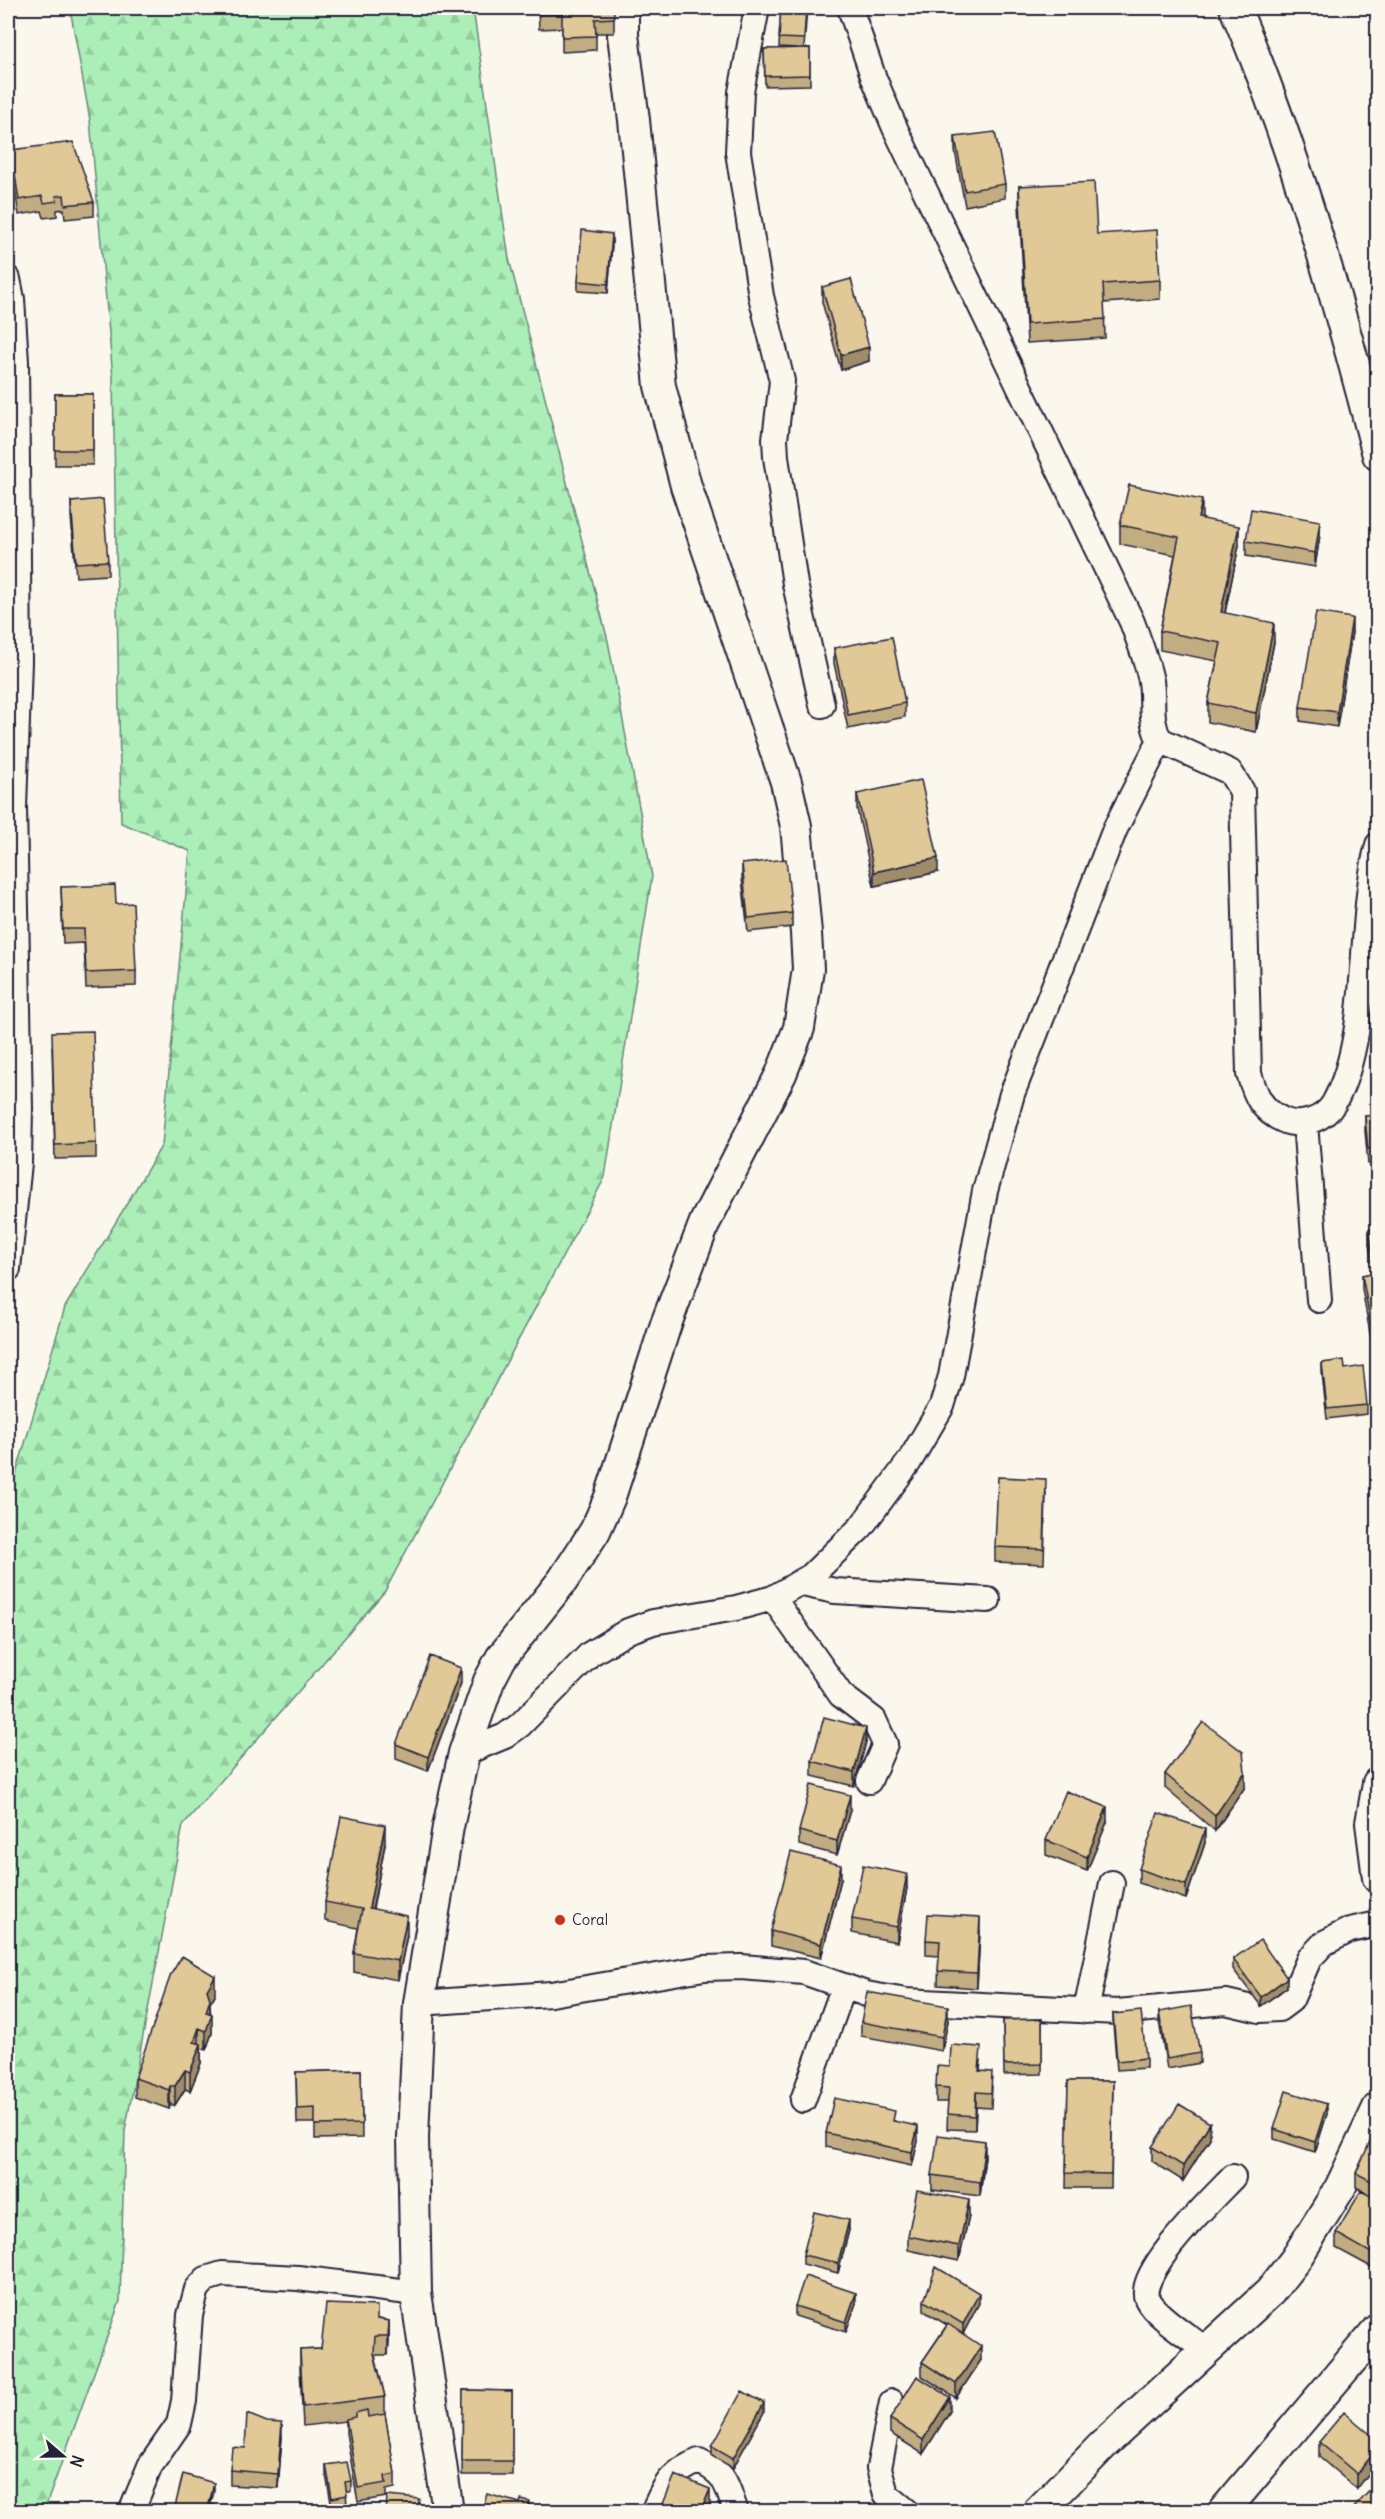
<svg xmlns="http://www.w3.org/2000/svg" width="1385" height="2519" viewBox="0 0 1385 2519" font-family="Delius,sans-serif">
  <defs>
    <pattern id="forest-firs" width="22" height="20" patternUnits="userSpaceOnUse" patternTransform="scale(1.5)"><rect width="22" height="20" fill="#abeeb8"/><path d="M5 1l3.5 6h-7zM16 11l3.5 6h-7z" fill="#93cc9f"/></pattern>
  </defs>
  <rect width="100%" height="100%" fill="#fbf7ec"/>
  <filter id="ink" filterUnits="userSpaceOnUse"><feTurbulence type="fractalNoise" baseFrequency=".0167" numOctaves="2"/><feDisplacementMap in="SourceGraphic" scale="12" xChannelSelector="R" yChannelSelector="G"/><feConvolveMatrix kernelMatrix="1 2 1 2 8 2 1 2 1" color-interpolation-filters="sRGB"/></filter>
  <g filter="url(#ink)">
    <!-- forest -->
    <path fill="url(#forest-firs)" stroke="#66887a" stroke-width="1.5" d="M 70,8 L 473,8 L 509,259 L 608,641 L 652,876 L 605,1177 L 385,1591 L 183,1825 L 125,2131 L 120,2301 L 44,2511 L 8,2512 L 8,1501 L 65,1307 L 162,1145 L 190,851 L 121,823 L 113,378 L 90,120 Z"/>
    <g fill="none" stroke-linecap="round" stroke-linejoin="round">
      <defs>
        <path id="minor" d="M 757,8 L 741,92 L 738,152 L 761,296 L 782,381 L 775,439 L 776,457 L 795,584 L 822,705
          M 850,8 L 873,76 L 895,128 L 1132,622 C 1139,641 1147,661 1151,681 C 1154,702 1149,722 1160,740 L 1230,772 L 1242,791 L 1249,1074 C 1256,1096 1261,1110 1283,1120 C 1300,1128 1324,1120 1334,1103 C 1372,1034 1357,922 1378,845
          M 8,279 L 12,299 L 16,362 L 19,661 L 14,808 L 20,1108 L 19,1163 L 8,1269
          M 1305,1123 L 1319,1300
          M 798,1583 L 835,1591 L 988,1600
          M 773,1598 L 841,1695 L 874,1720 L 885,1744 L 869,1781
          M 464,1753 L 505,1736 L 520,1725 L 590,1654 L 628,1631 L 653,1622 L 736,1608 L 773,1598 L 811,1576 L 861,1527 L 909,1462 L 942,1406 L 951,1376 L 985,1191 L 1012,1094 L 1115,829 L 1160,740
          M 419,2003 L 551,1994 L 704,1968 L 741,1967 L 804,1972 L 866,1994 L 906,2001 L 1117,2012 L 1226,2002 L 1260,2010 L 1279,2009 L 1291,2000 L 1309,1959 L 1324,1943 L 1350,1930 L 1378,1924
          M 1086,2011 L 1112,1883
          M 803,2100 L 844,1986
          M 1206,2350 C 1190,2337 1155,2316 1147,2299 C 1135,2273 1214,2197 1233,2177
          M 892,2402 L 879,2468 L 886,2494 L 908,2512
          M 131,2512 L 150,2466 L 179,2424 L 184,2401 L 190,2315 L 197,2289 L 206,2279 L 222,2274 L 298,2278 L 416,2293
          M 653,2512 C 665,2484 671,2472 699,2461 C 727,2474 726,2484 736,2512"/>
        <path id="major" d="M 1235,8 C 1296,151 1339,304 1378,455
          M 1378,1783 L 1371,1823 L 1378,1878
          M 448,2512 L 416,2293 L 413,2137 L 419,2003 L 448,1827 L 464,1753 L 489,1681 L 501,1658 L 563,1580 L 595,1531 L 610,1497 L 666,1324 L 705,1222 L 781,1074 L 799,1028 L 808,969 L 806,933 L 796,826 L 786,782 L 686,486 L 660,386 L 634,120 L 623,35 L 623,8
          M 1038,2512 L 1103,2445 L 1270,2292 L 1295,2260 L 1340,2188 L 1378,2108
          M 1223,2512 L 1378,2329"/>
      </defs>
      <!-- minor casing -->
      <use href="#minor" stroke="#22223b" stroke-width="28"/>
      <!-- major casing -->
      <use href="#major" stroke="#22223b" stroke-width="34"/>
      <!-- minor -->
      <use href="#minor" stroke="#fbf7ec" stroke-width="24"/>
      <!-- major -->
      <use href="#major" stroke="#fbf7ec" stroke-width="30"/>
    </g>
    <!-- wall -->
    <path fill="#c2ac82" stroke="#22223b" stroke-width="1.5" d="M 538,8 L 614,18 L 614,33 L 596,33 L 596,50 L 562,52 L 562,28 L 539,29 Z
      M 781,8 L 807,8 L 804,48 L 810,48 L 810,85 L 765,86 L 764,49 L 798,48 L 779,47 Z
      M 955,137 L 1005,184 L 1005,198 L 965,206 L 955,151 Z
      M 11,150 L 94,202 L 94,216 L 65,219 L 64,209 L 57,210 L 57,216 L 44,218 L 42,211 L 19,215 L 11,164 Z
      M 1019,186 L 1097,234 L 1160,280 L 1160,299 L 1104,303 L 1105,338 L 1027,343 L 1019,205 Z
      M 612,243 L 608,293 L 578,291 L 578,281 Z
      M 822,287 L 869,361 L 841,370 L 822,302 Z
      M 55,394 L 93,394 L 93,465 L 55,465 Z
      M 71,502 L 108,561 L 108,575 L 76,577 L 71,516 Z
      M 1202,518 L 1239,545 L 1225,613 L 1274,642 L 1256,732 L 1208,722 L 1208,703 L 1217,661 L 1160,650 L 1160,631 L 1175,555 L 1120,544 L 1120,525 Z
      M 1320,535 L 1315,567 L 1246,556 L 1246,541 Z
      M 1352,632 L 1337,727 L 1300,721 L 1300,707 Z
      M 834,648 L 905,703 L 905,717 L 848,729 L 834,663 Z
      M 857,794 L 938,872 L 874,886 L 857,809 Z
      M 742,864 L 792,913 L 792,927 L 748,932 L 742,878 Z
      M 61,887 L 116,904 L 136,971 L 136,986 L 86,988 L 84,943 L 63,944 Z
      M 52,1046 L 96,1143 L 96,1158 L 55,1159 Z
      M 1377,1115 L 1377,1163 L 1368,1164 L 1365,1131 L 1365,1116 Z
      M 1377,1228 L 1377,1338 L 1371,1339 L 1362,1289 L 1362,1275 L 1374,1273 L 1369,1244 L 1369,1229 Z
      M 1322,1363 L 1345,1369 L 1367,1405 L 1367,1414 L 1327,1419 L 1322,1373 Z
      M 1046,1493 L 1044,1564 L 995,1562 L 995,1547 Z
      M 461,1683 L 428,1771 L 396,1759 L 396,1744 Z
      M 866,1742 L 854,1786 L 812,1776 L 812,1761 Z
      M 1165,1774 L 1245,1787 L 1215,1831 L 1165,1788 Z
      M 850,1810 L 837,1855 L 799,1845 L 799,1831 Z
      M 1107,1822 L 1087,1871 L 1046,1855 L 1046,1840 Z
      M 1205,1843 L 1186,1899 L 1139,1883 L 1139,1869 Z
      M 385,1844 L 373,1909 L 407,1935 L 398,1980 L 354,1972 L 354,1953 L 358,1928 L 325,1921 L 325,1902 Z
      M 841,1879 L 821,1958 L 771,1946 L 771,1931 Z
      M 907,1888 L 897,1942 L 852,1933 L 852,1919 Z
      M 980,1931 L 977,1988 L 938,1985 L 939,1956 L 926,1955 L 926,1940 Z
      M 1233,1959 L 1287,1987 L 1261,2006 L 1233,1969 Z
      M 215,1995 L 210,2003 L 212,2033 L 206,2050 L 201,2048 L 201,2063 L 190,2091 L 185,2089 L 175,2105 L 170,2105 L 169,2109 L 135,2097 L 135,2078 Z
      M 1159,2012 L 1200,2053 L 1200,2063 L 1167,2069 L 1159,2021 Z
      M 1113,2014 L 1146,2058 L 1146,2068 L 1117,2070 L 1113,2024 Z
      M 1042,2019 L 1042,2074 L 1004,2075 L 1003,2020 Z
      M 948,2021 L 942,2051 L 861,2036 L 861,2022 Z
      M 981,2061 L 980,2071 L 992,2086 L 991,2108 L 976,2107 L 975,2130 L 947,2129 L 948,2102 L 936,2102 L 936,2087 L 950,2067 Z
      M 361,2070 L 362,2138 L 315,2139 L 315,2123 L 297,2123 L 296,2072 Z
      M 1068,2081 L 1113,2081 L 1111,2188 L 1066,2188 Z
      M 1327,2114 L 1315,2152 L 1274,2139 L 1274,2129 Z
      M 895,2121 L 918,2141 L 912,2166 L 826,2147 L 826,2133 Z
      M 1377,2135 L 1377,2199 L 1356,2187 L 1356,2173 Z
      M 1210,2138 L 1183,2181 L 1152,2161 L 1152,2147 Z
      M 985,2156 L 980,2196 L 932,2190 L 932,2175 Z
      M 1377,2199 L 1373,2268 L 1336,2248 L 1336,2233 Z
      M 969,2215 L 959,2261 L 908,2250 L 908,2236 Z
      M 849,2230 L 838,2273 L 803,2264 L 803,2255 Z
      M 924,2301 L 979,2303 L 963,2334 L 981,2360 L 956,2398 L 922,2376 L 922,2362 L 947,2325 L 924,2311 Z
      M 856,2303 L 846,2332 L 795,2316 L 795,2306 Z
      M 377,2319 L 389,2321 L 389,2340 L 388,2355 L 375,2355 L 385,2397 L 385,2414 L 395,2474 L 395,2488 L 386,2490 L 386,2497 L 358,2502 L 346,2433 L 346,2421 L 303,2426 L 300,2369 L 300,2350 L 321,2349 Z
      M 463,2390 L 512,2391 L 512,2475 L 462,2475 Z
      M 950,2411 L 923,2454 L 890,2433 L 890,2419 Z
      M 764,2412 L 733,2468 L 712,2456 L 712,2446 Z
      M 282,2437 L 278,2488 L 230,2485 L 230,2470 L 245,2448 Z
      M 1377,2440 L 1357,2489 L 1319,2457 L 1319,2442 Z
      M 326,2465 L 351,2481 L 351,2491 L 346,2491 L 347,2505 L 332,2508 L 326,2475 Z"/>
    <!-- shaded-wall -->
    <path fill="#9e8c6a" stroke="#22223b" stroke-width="1.5" d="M 612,234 L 612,243 L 608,293 L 608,284 Z
      M 869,347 L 869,361 L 841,370 L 841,355 Z
      M 1202,500 L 1202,519 L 1198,518 Z
      M 1320,521 L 1320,535 L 1315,567 L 1315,553 Z
      M 1239,526 L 1239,545 L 1221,631 L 1221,612 Z
      M 1352,618 L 1352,632 L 1337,727 L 1337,712 Z
      M 1274,623 L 1274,642 L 1256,732 L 1256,713 Z
      M 938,858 L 938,872 L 874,886 L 874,872 Z
      M 461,1668 L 461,1683 L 428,1771 L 428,1757 Z
      M 866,1728 L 866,1742 L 854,1786 L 854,1772 Z
      M 1245,1772 L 1245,1787 L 1215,1831 L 1215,1816 Z
      M 850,1795 L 850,1810 L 837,1855 L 837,1841 Z
      M 1107,1807 L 1107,1822 L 1087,1871 L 1087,1857 Z
      M 385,1825 L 385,1844 L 369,1927 L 369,1908 Z
      M 1205,1829 L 1205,1843 L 1186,1899 L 1186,1885 Z
      M 841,1865 L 841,1879 L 821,1958 L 821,1944 Z
      M 907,1874 L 907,1888 L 897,1942 L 897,1927 Z
      M 407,1916 L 407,1935 L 398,1980 L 398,1961 Z
      M 980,1917 L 980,1931 L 977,1988 L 977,1973 Z
      M 215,1976 L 215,1995 L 210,2003 L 210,2018 L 212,2014 L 212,2033 L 206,2050 L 206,2012 L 207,1990 Z
      M 1287,1978 L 1287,1987 L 1261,2006 L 1261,1997 Z
      M 948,2006 L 948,2021 L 942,2051 L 942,2037 Z
      M 199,2028 L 199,2047 L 194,2042 Z
      M 201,2044 L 201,2063 L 190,2091 L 190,2072 Z
      M 185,2070 L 185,2089 L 175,2105 L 175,2086 Z
      M 170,2086 L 170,2105 L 169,2109 L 169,2090 Z
      M 976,2092 L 976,2107 L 975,2130 L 975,2116 Z
      M 1327,2104 L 1327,2114 L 1315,2152 L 1315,2142 Z
      M 1210,2123 L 1210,2138 L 1183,2181 L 1183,2166 Z
      M 918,2126 L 918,2141 L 912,2166 L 912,2152 Z
      M 985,2141 L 985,2156 L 980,2196 L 980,2182 Z
      M 969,2200 L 969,2215 L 959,2261 L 959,2246 Z
      M 849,2220 L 849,2230 L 838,2273 L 838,2263 Z
      M 1377,2243 L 1377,2258 L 1373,2268 L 1373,2254 Z
      M 856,2293 L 856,2303 L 846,2332 L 846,2322 Z
      M 979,2293 L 979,2303 L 963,2334 L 963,2324 Z
      M 389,2321 L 389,2340 L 388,2355 L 388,2336 Z
      M 981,2346 L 981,2360 L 956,2398 L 956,2384 Z
      M 950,2397 L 950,2411 L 923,2454 L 923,2440 Z
      M 764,2403 L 764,2412 L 733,2468 L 733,2458 Z
      M 282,2423 L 282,2437 L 278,2488 L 278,2474 Z
      M 1377,2449 L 1377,2463 L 1357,2489 L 1357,2474 Z
      M 214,2483 L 214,2492 L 209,2511 L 209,2504 Z
      M 710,2489 L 710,2504 L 707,2511 L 701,2511 Z"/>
    <!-- building -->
    <path fill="#e1c897" stroke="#22223b" stroke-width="1.5" d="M 539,8 L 614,8 L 614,18 L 595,19 L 596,36 L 562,37 L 562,14 L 539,15 Z
      M 781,8 L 806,8 L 804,39 L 779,38 Z
      M 810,48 L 810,75 L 765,76 L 764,49 Z
      M 995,132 L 1005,184 L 965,191 L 955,137 Z
      M 73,142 L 94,202 L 65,205 L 64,195 L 56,196 L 57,201 L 44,203 L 42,196 L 19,200 L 11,150 Z
      M 1094,182 L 1097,234 L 1157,230 L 1160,280 L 1103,284 L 1105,319 L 1027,324 L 1019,186 Z
      M 582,230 L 612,234 L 608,284 L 578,281 Z
      M 851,279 L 869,347 L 841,355 L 822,287 Z
      M 55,394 L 93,394 L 93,450 L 55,450 Z
      M 1129,485 L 1202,500 L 1198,518 L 1239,526 L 1221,612 L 1274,623 L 1256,713 L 1208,703 L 1221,643 L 1160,631 L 1179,537 L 1120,525 Z
      M 103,499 L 108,561 L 76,563 L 71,502 Z
      M 1251,509 L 1320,521 L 1315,553 L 1246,541 Z
      M 1316,612 L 1352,618 L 1337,712 L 1300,707 Z
      M 892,637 L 905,703 L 848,715 L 834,648 Z
      M 921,780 L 938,858 L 874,872 L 857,794 Z
      M 786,859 L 792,913 L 748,918 L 742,864 Z
      M 115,885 L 116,904 L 133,903 L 136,971 L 86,973 L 84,929 L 63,929 L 61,887 Z
      M 93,1031 L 96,1143 L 55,1145 L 52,1032 Z
      M 1377,1115 L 1377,1148 L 1368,1149 L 1365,1116 Z
      M 1377,1228 L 1377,1262 L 1374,1263 L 1369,1229 Z
      M 1377,1272 L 1377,1323 L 1371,1324 L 1362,1275 Z
      M 1344,1360 L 1345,1369 L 1363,1366 L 1367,1405 L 1327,1409 L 1322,1363 Z
      M 998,1477 L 1046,1479 L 1044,1549 L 995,1547 Z
      M 430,1656 L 461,1668 L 428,1757 L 396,1744 Z
      M 824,1717 L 866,1728 L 854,1772 L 812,1761 Z
      M 1203,1722 L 1243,1752 L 1245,1772 L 1215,1816 L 1165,1774 Z
      M 811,1785 L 850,1795 L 837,1841 L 799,1831 Z
      M 1066,1791 L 1107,1807 L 1087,1857 L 1046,1840 Z
      M 1158,1813 L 1205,1829 L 1186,1885 L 1139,1869 Z
      M 341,1816 L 385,1825 L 369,1908 L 407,1916 L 398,1961 L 354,1953 L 362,1909 L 325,1902 Z
      M 791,1852 L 841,1865 L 821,1944 L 771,1931 Z
      M 863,1865 L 907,1874 L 897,1927 L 852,1919 Z
      M 928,1914 L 980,1917 L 977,1973 L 938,1971 L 940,1941 L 926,1940 Z
      M 1260,1940 L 1287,1978 L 1261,1997 L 1233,1959 Z
      M 182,1956 L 215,1976 L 207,1990 L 210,1999 L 206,2012 L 212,2014 L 206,2031 L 199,2028 L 194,2042 L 201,2044 L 190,2072 L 185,2070 L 175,2086 L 170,2086 L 169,2090 L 135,2078 L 171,1974 Z
      M 867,1992 L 948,2006 L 942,2037 L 861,2022 Z
      M 1191,2006 L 1200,2053 L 1167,2059 L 1159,2012 Z
      M 1141,2011 L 1146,2058 L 1117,2061 L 1113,2014 Z
      M 1042,2019 L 1042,2064 L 1004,2065 L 1003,2020 Z
      M 951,2045 L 981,2047 L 979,2071 L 992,2072 L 991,2093 L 976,2092 L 975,2116 L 947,2114 L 949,2088 L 936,2087 L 937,2066 L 950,2067 Z
      M 361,2070 L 362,2124 L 315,2125 L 315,2108 L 297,2109 L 296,2072 Z
      M 1068,2081 L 1113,2081 L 1111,2174 L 1066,2173 Z
      M 1286,2091 L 1327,2104 L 1315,2142 L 1274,2129 Z
      M 834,2098 L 895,2111 L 893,2121 L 918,2126 L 912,2152 L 826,2133 Z
      M 1179,2104 L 1210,2123 L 1183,2166 L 1152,2147 Z
      M 1374,2133 L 1377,2135 L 1377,2184 L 1356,2173 Z
      M 938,2135 L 985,2141 L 980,2182 L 932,2175 Z
      M 917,2190 L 969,2200 L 959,2246 L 908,2236 Z
      M 1361,2191 L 1377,2199 L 1377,2243 L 1373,2254 L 1336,2233 Z
      M 814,2212 L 849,2220 L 838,2263 L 803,2255 Z
      M 936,2267 L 979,2293 L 963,2324 L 924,2301 Z
      M 805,2276 L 856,2293 L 846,2322 L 795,2306 Z
      M 326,2304 L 377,2306 L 377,2319 L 389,2321 L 388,2336 L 375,2336 L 374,2353 L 385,2397 L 303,2407 L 300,2350 L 321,2349 Z
      M 948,2324 L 981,2346 L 956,2384 L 922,2362 Z
      M 917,2376 L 950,2397 L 923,2440 L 890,2419 Z
      M 463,2390 L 512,2391 L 512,2461 L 462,2461 Z
      M 742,2391 L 764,2403 L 733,2458 L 712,2446 Z
      M 367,2410 L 368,2417 L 385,2414 L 395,2474 L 385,2476 L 386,2483 L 358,2488 L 346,2419 L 355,2417 L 355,2413 Z
      M 1344,2412 L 1377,2440 L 1377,2449 L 1357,2474 L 1319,2442 Z
      M 247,2414 L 267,2422 L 282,2423 L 278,2474 L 230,2470 L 232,2447 L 245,2448 Z
      M 347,2462 L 351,2481 L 345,2482 L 347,2495 L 332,2498 L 326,2465 Z
      M 183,2474 L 214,2483 L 209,2504 L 215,2505 L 213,2511 L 174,2511 Z
      M 675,2475 L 710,2489 L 701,2511 L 660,2511 Z
      M 1374,2486 L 1377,2489 L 1377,2511 L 1351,2511 Z
      M 487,2494 L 520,2503 L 521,2500 L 530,2502 L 527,2511 L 482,2511 Z
      M 387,2496 L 419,2499 L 418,2511 L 386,2511 Z
      M 1052,2504 L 1062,2511 L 1047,2511 Z"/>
  </g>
  <!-- markers -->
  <circle fill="#c8321e" stroke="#fbf7ec" stroke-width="2" cx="560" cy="1920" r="6"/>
  <g text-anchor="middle" stroke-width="5" stroke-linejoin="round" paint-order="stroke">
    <!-- poi labels -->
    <g font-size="15" fill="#22223b" stroke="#fbf7ec" text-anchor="start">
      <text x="572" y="1925">Coral</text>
    </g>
  </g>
  <!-- margin -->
  <rect width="1385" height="2519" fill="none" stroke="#fbf7ec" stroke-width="30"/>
  <rect x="15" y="15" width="1355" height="2489" fill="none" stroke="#22223b" stroke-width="2" filter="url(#ink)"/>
  <!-- north arrow -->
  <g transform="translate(63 2456) rotate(110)" stroke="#fbf7ec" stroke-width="4.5" paint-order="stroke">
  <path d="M0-4.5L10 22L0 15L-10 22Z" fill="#22223b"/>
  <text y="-9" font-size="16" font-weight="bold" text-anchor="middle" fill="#22223b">N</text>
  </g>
</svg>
